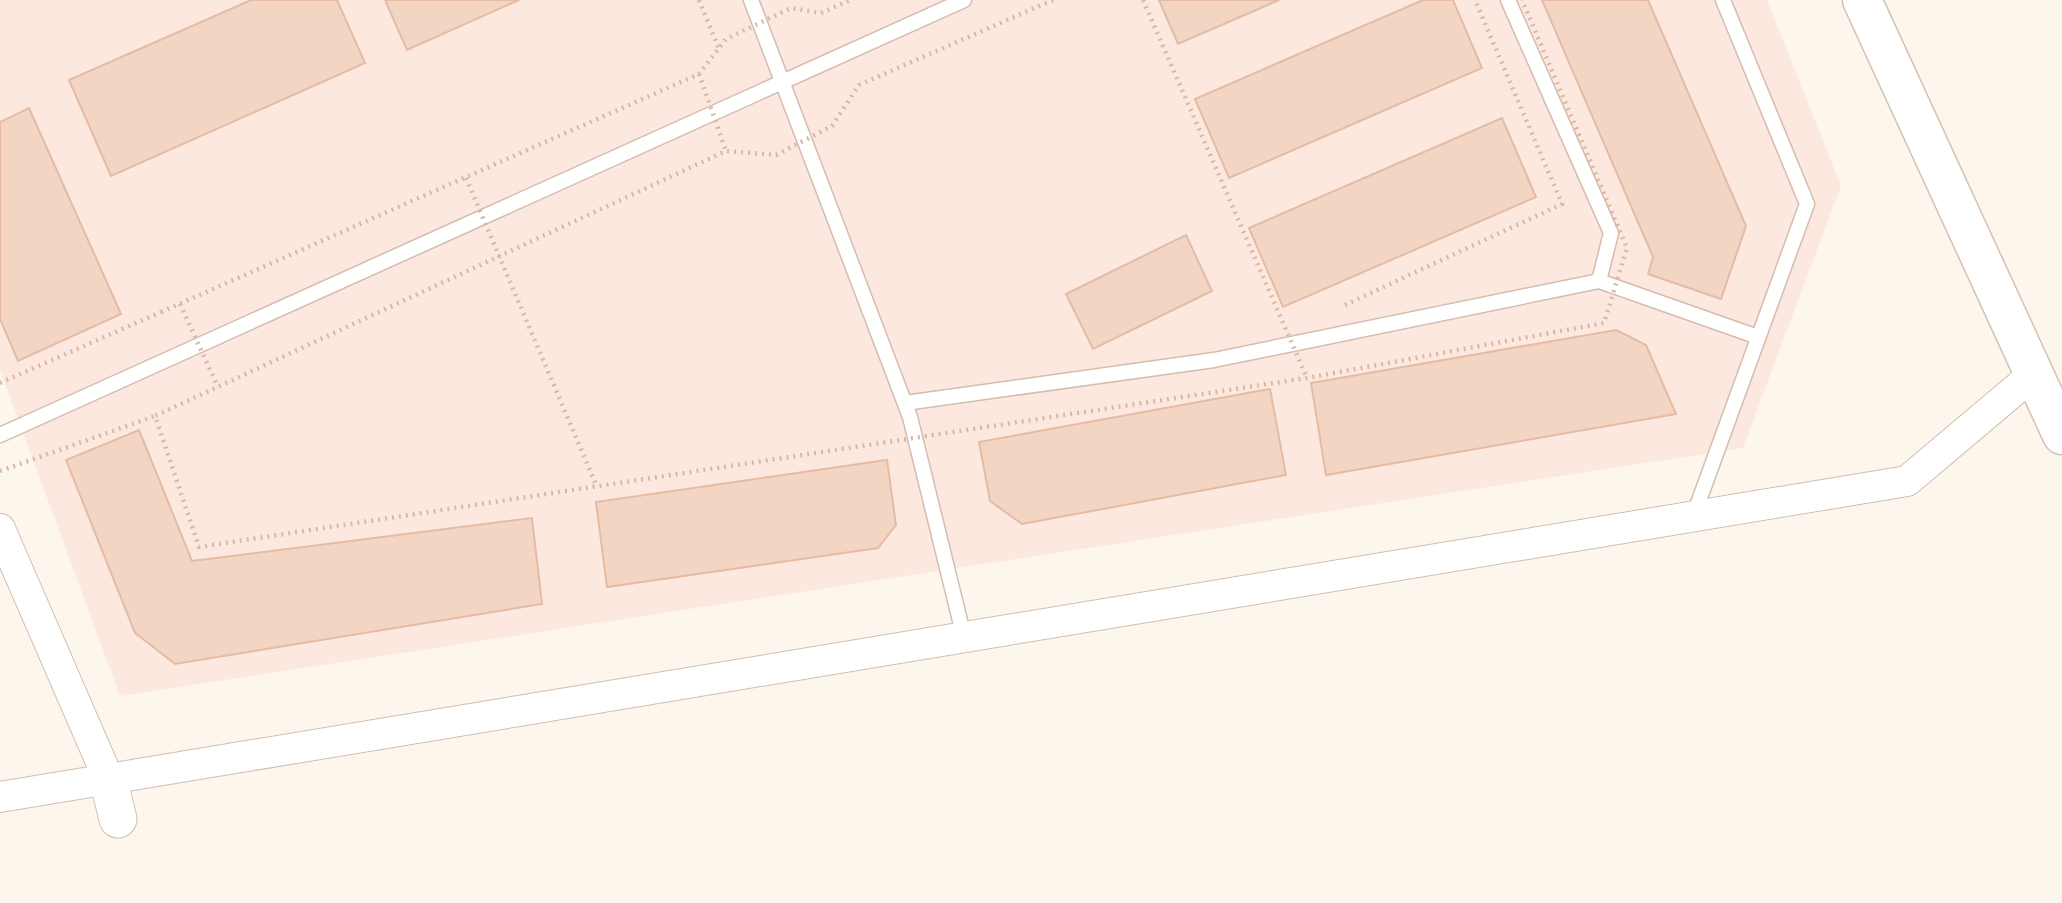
<svg xmlns="http://www.w3.org/2000/svg" width="2062" height="903" viewBox="0 0 2062 903" font-family="Karla,sans-serif">
  <rect width="100%" height="100%" fill="#fdf6ec"/>
  <!-- commercial -->
  <path fill="#fde8e0" d="M 0,0 L 1767,0 L 1841,186 L 1743,448 L 120,696 L 0,370 Z"/>
  <!-- building -->
  <path fill="#f3d5c3" stroke="#e6bba3" stroke-width="2" d="M 251,0 L 337,0 L 365,63 L 111,176 L 69,80 Z
    M 385,0 L 519,0 L 407,50 Z
    M 1159,0 L 1279,0 L 1178,44 Z
    M 1423,0 L 1453,0 L 1482,68 L 1229,178 L 1195,99 Z
    M 1542,0 L 1648,0 L 1746,226 L 1721,299 L 1648,274 L 1653,257 Z
    M 29,108 L 121,314 L 18,361 L 0,319 L 0,122 Z
    M 1502,118 L 1536,197 L 1283,307 L 1249,228 Z
    M 1186,235 L 1212,291 L 1093,349 L 1066,294 Z
    M 1616,330 L 1646,345 L 1676,414 L 1326,475 L 1311,383 Z
    M 1270,389 L 1286,475 L 1022,524 L 990,501 L 979,442 Z
    M 139,430 L 192,561 L 532,518 L 542,604 L 175,664 L 135,633 L 66,460 Z
    M 887,460 L 896,525 L 878,548 L 607,587 L 596,502 Z"/>
  <g fill="none" stroke-linecap="round" stroke-linejoin="round">
    <defs>
      <path id="service" d="M 751,0 L 910,417 L 964,637
        M 1599,281 L 1758,337
        M 905,403 L 1214,360 L 1599,281 L 1611,233 L 1508,0
        M 0,435 L 964,0
        M 1693,517 L 1807,204 L 1723,0"/>
      <path id="minor" d="M 0,529 L 108,778
        M 0,797 L 1907,481 L 2034,374"/>
      <path id="tertiary" d="M 108,778 L 118,819"/>
      <path id="secondary" d="M 1862,0 L 2062,435"/>
    </defs>
    <!-- service casing -->
    <use href="#service" stroke="#d1beb0" stroke-width="17"/>
    <!-- minor casing -->
    <use href="#minor" stroke="#d1beb0" stroke-width="32"/>
    <!-- tertiary casing -->
    <use href="#tertiary" stroke="#d1beb0" stroke-width="39"/>
    <!-- secondary casing -->
    <use href="#secondary" stroke="#d6c0b0" stroke-width="41"/>
    <!-- path -->
    <path stroke="#d9b8a5" stroke-width="4.5" stroke-dasharray="2 5" stroke-linecap="butt" d="M 699,0 L 719,49
      M 1345,305 L 1562,204 L 1475,0
      M 0,383 L 161,312
      M 0,471 L 155,416"/>
    <!-- service -->
    <use href="#service" stroke="#fff" stroke-width="14"/>
    <!-- minor -->
    <use href="#minor" stroke="#fff" stroke-width="30"/>
    <!-- tertiary -->
    <use href="#tertiary" stroke="#fff" stroke-width="37"/>
    <!-- secondary -->
    <use href="#secondary" stroke="#fff" stroke-width="38"/>
    <!-- path-bridge -->
    <path stroke="#d9b8a5" stroke-width="4.5" stroke-dasharray="2 5" stroke-linecap="butt" d="M 1053,0 L 859,85 L 832,126 L 776,155 L 726,151 L 155,416 L 199,547 L 1307,378 L 1604,323 L 1627,248 L 1522,0
      M 1143,0 L 1307,378
      M 699,74 L 726,151
      M 466,178 L 597,487
      M 180,304 L 218,387
      M 161,312 L 699,74 L 726,39 L 791,8 L 821,13 L 850,0"/>
  </g>
</svg>
